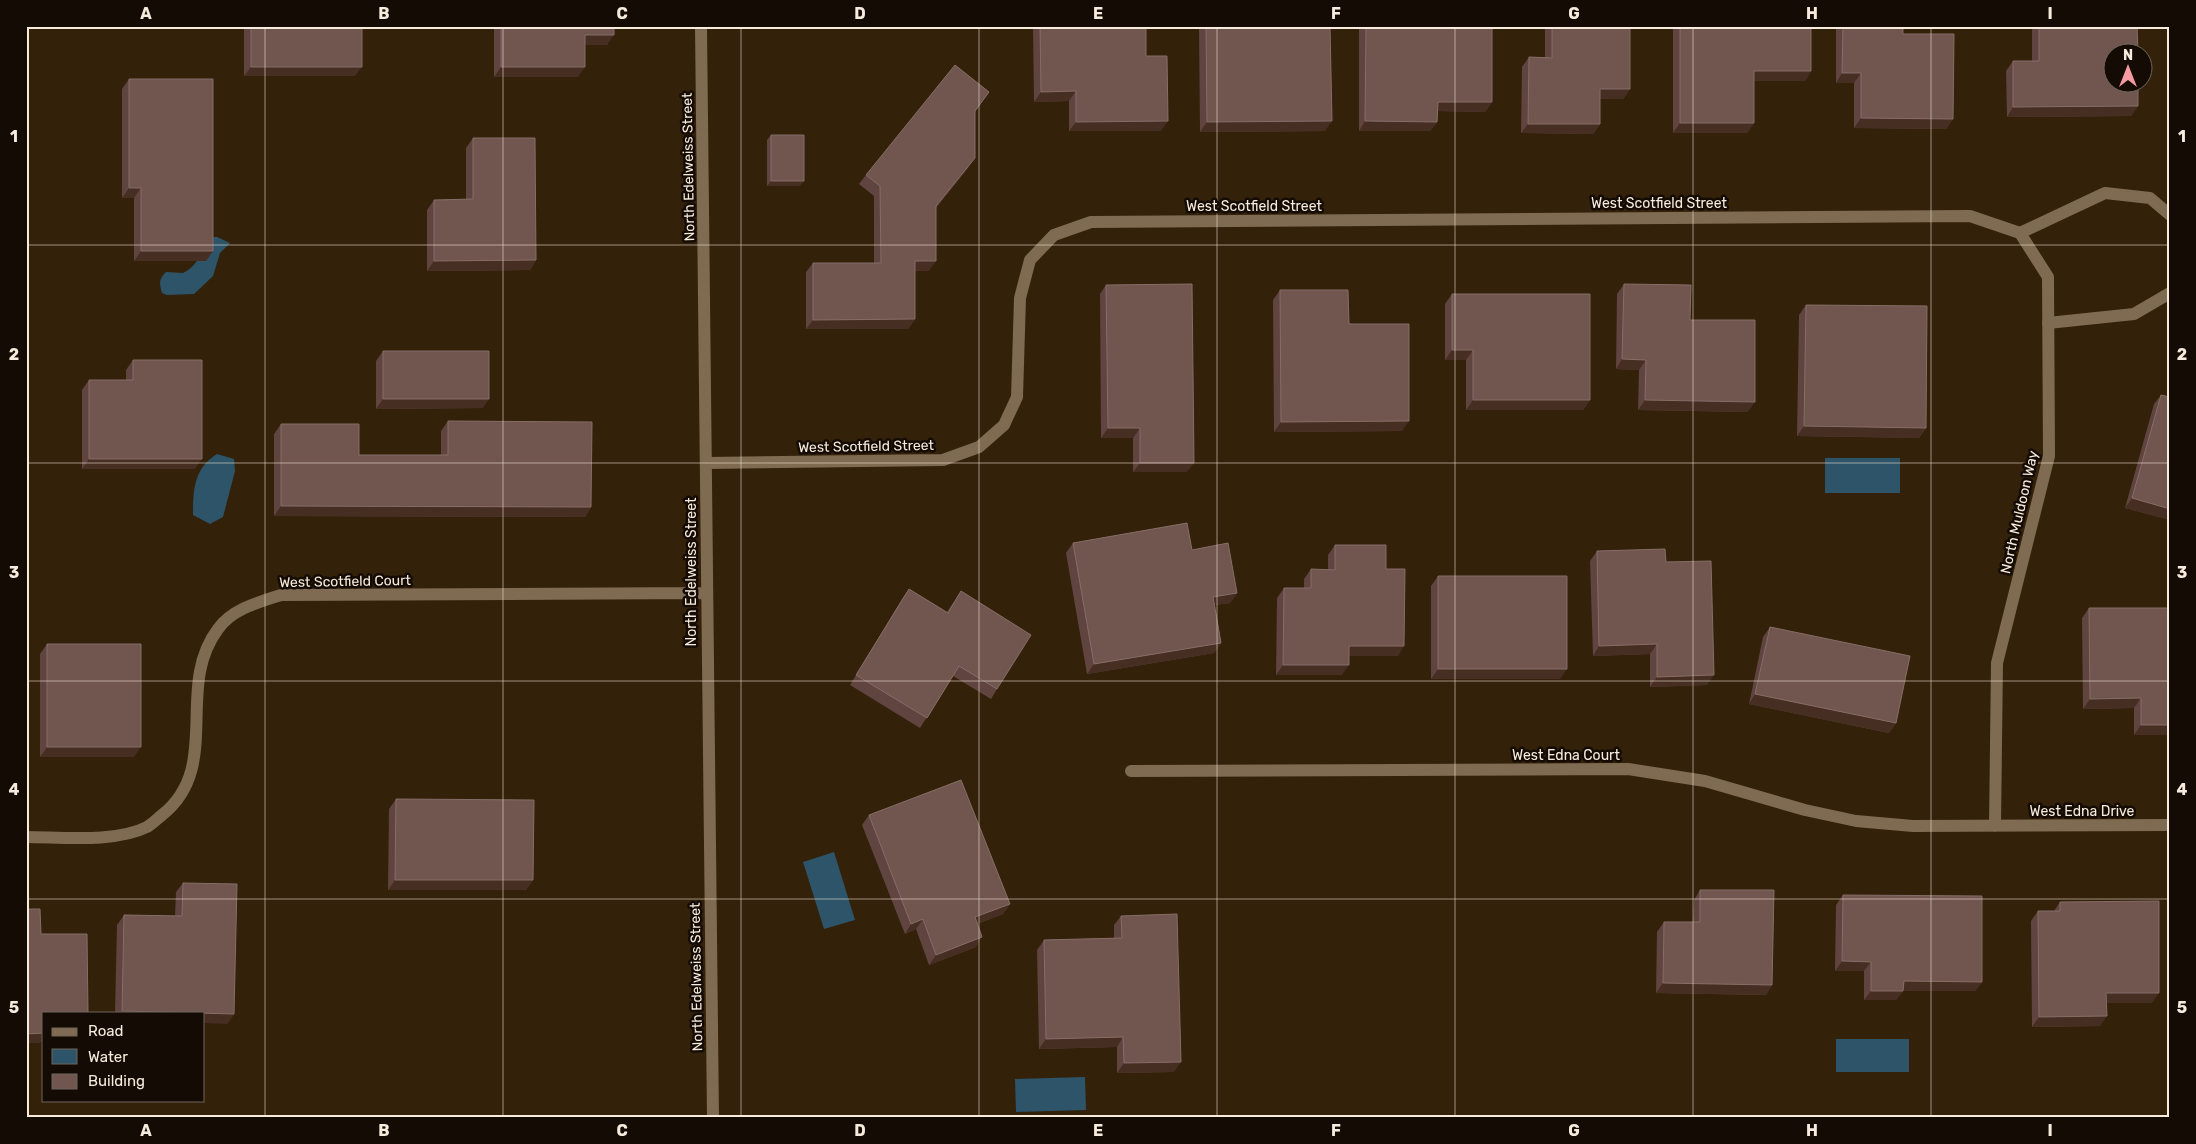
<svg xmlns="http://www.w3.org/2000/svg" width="2196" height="1144" viewBox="0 0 2196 1144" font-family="Rubik,sans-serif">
  <rect width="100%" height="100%" fill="#33210a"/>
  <!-- water -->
  <path fill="#2d5469" d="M 198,237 L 217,237 L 230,243 L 220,253 L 213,276 L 194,294 L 167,295 L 162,293 C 159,283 159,279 166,272 L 183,273 C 200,264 201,254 198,237 Z
    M 217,454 L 234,459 L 235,471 L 223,517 L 210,524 L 193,515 C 193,490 194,468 217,454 Z
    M 1825,458 L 1900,458 L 1900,493 L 1825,493 Z
    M 834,852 L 855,920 L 824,929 L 803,862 Z
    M 1836,1039 L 1909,1039 L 1909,1072 L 1836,1072 Z
    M 1085,1077 L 1086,1110 L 1016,1112 L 1015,1079 Z"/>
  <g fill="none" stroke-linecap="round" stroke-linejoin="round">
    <!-- lane -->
    <path stroke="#7f6a52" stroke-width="12" d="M 2020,233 L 2105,193 L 2150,198 L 2170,215
      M 2048,323 L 2134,314 L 2170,293"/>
    <!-- street -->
    <path stroke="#7f6a52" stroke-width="12" d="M 701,26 L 713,1118
      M 706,463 L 943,460 L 979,447 L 1004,425 L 1017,397 L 1020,298 L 1030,260 L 1054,235 L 1091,222 L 1970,216 L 2020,233 L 2048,277 L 2049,456 L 1997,663 L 1995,826
      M 1131,771 L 1628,769 L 1705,781 L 1805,810 L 1856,821 L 1913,826 L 2170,825
      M 26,837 C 62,837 115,843 147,827 C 152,824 157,819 162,815 C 223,767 174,687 218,629 C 232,609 259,602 281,595 L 706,593"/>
  </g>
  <!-- wall -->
  <path fill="#60443f" d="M 244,26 L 362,26 L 355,76 L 244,76 Z
    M 494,26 L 614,26 L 607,45 L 585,45 L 578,77 L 494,77 Z
    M 1033,26 L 1146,26 L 1146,56 L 1161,131 L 1069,131 L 1069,101 L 1034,102 Z
    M 1200,26 L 1330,26 L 1325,131 L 1200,132 L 1199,28 Z
    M 1359,26 L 1492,26 L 1492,102 L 1485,112 L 1438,111 L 1437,122 L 1430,131 L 1359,131 Z
    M 1545,26 L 1630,26 L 1630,89 L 1623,99 L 1600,99 L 1600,124 L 1593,134 L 1521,133 L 1522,67 L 1529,57 L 1545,57 Z
    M 1673,26 L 1811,26 L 1811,71 L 1805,81 L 1754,81 L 1754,123 L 1747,133 L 1673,133 Z
    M 1836,26 L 1903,26 L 1903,34 L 1953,119 L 1946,129 L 1854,128 L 1854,83 L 1836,83 Z
    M 2032,26 L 2137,26 L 2138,106 L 2131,116 L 2007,117 L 2006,71 L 2013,61 L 2032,61 Z
    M 129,79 L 206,261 L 134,261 L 134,198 L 122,198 L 122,89 Z
    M 989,92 L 975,112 L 968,168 L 936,208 L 929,271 L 915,271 L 915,319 L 908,329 L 806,329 L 806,272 L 813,263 L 874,263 L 874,196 L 859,184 L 866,175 Z
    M 771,135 L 800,186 L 767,186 L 767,140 Z
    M 473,138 L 536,260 L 530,270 L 427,271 L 427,210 L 434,200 L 466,199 L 466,148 Z
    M 1624,284 L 1690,320 L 1748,412 L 1638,410 L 1639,370 L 1616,369 L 1617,294 Z
    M 1106,285 L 1187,472 L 1133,472 L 1133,438 L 1101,438 L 1100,294 Z
    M 1280,290 L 1349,324 L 1402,431 L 1274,432 L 1273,300 Z
    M 1452,294 L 1590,400 L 1583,410 L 1466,410 L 1466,360 L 1445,360 L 1445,304 Z
    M 1806,305 L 1926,428 L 1919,438 L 1797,436 L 1799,315 Z
    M 383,351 L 483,408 L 376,409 L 376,361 Z
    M 133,360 L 195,469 L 82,469 L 82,390 L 89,380 L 126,380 L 126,370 Z
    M 2161,395 L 2170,397 L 2170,520 L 2125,508 L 2154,404 Z
    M 448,421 L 591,507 L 585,517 L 274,516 L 274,434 L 281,424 L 359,455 L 441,455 L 441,431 Z
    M 1073,543 L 1192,550 L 1237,593 L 1230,603 L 1215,605 L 1221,643 L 1214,653 L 1087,674 L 1066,553 Z
    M 1335,545 L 1386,569 L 1398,656 L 1349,656 L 1342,675 L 1276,675 L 1277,598 L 1284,588 L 1304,588 L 1304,579 L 1311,569 L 1328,570 L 1328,555 Z
    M 1597,551 L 1666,562 L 1707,685 L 1650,687 L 1650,654 L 1593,656 L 1590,561 Z
    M 1438,576 L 1560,679 L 1431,679 L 1431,586 Z
    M 909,589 L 947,612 L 961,591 L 997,689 L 991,699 L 953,676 L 920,728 L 850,685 L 902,599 Z
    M 2089,608 L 2170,735 L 2134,735 L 2134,708 L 2083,709 L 2082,618 Z
    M 1770,627 L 1896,723 L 1889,733 L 1749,704 L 1763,637 Z
    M 47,644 L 134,757 L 40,757 L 40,654 Z
    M 396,799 L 533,880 L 526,890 L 388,890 L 389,809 Z
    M 869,815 L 1010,904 L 1003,914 L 977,924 L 976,947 L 929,965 L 916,929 L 905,934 L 862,825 Z
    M 183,883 L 234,1014 L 227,1024 L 204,1013 L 115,1013 L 117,925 L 124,915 L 175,916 L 176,892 Z
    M 1700,890 L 1772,985 L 1766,995 L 1656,993 L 1657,932 L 1664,922 L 1693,922 L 1694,900 Z
    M 1843,895 L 1982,982 L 1975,991 L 1903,991 L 1896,1000 L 1864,1000 L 1864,971 L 1835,971 L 1836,905 Z
    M 2060,902 L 2152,1003 L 2106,1003 L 2100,1026 L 2032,1027 L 2031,921 L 2038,911 L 2054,911 Z
    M 1121,916 L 1174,1072 L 1117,1073 L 1117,1047 L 1039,1049 L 1037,950 L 1044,940 L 1114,938 L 1114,925 Z"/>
  <!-- shaded-wall -->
  <path fill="#472e23" d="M 585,35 L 614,35 L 607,45 L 578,45 Z
    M 251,67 L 362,67 L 355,76 L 244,76 Z
    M 501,67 L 585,67 L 578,77 L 494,77 Z
    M 1754,71 L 1811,71 L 1805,81 L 1747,81 Z
    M 1842,73 L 1861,73 L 1854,83 L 1836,83 Z
    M 1600,89 L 1630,89 L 1623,99 L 1593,99 Z
    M 1076,91 L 1069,101 L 1034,102 L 1041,92 Z
    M 1438,102 L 1492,102 L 1485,112 L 1431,111 Z
    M 2138,106 L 2131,116 L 2007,117 L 2013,107 Z
    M 1861,118 L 1953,119 L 1946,129 L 1854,128 Z
    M 1168,121 L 1161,131 L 1069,131 L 1076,122 Z
    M 1332,121 L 1325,131 L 1200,132 L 1207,122 Z
    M 1365,121 L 1437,122 L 1430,131 L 1359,131 Z
    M 1680,123 L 1754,123 L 1747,133 L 1673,133 Z
    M 1528,124 L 1600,124 L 1593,134 L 1521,133 Z
    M 975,158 L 968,168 L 929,216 L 936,206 Z
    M 771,181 L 804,181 L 800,186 L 767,186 Z
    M 129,188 L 141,188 L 134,198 L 122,198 Z
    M 141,251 L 213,251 L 206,261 L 134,261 Z
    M 536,260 L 530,270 L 427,271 L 434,261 Z
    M 915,261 L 936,261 L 929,271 L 908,271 Z
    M 915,319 L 908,329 L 806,329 L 813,320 Z
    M 1452,350 L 1473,350 L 1466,360 L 1445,360 Z
    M 1622,359 L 1646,360 L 1639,370 L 1616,369 Z
    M 383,399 L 489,399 L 483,408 L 376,409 Z
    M 1473,400 L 1590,400 L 1583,410 L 1466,410 Z
    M 1645,400 L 1755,402 L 1748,412 L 1638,410 Z
    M 1409,421 L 1402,431 L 1274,432 L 1281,422 Z
    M 1804,426 L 1926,428 L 1919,438 L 1797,436 Z
    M 1108,428 L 1140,428 L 1133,438 L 1101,438 Z
    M 89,459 L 202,459 L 195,469 L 82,469 Z
    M 1140,463 L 1194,463 L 1187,472 L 1133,472 Z
    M 2132,498 L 2170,509 L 2170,520 L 2125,508 Z
    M 281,506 L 591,507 L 585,517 L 274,516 Z
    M 1237,593 L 1230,603 L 1206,606 L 1213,597 Z
    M 1221,643 L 1214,653 L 1087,674 L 1094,664 Z
    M 1657,644 L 1650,654 L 1593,656 L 1599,646 Z
    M 1349,646 L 1404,646 L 1398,656 L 1342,656 Z
    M 1283,665 L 1349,665 L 1342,675 L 1276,675 Z
    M 1438,669 L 1567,669 L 1560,679 L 1431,679 Z
    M 1714,675 L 1707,685 L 1650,687 L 1657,677 Z
    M 1755,694 L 1896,723 L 1889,733 L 1749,704 Z
    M 2141,698 L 2134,708 L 2083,709 L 2090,699 Z
    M 2141,725 L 2170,725 L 2170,735 L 2134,735 Z
    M 47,747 L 141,747 L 134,757 L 40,757 Z
    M 395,880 L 533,880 L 526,890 L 388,890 Z
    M 1010,904 L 1003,914 L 968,927 L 975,917 Z
    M 923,919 L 916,929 L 905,934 L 911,924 Z
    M 982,937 L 976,947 L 929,965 L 936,955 Z
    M 1842,961 L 1871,962 L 1864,971 L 1835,971 Z
    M 1904,981 L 1982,982 L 1975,991 L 1903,991 L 1896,1000 L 1864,1000 L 1871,991 Z
    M 1663,983 L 1772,985 L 1766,995 L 1656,993 Z
    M 2106,993 L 2159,993 L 2152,1003 L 2099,1003 Z
    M 122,1011 L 183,1013 L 121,1013 Z
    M 204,1013 L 234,1014 L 227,1024 L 204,1023 Z
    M 2107,1016 L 2100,1026 L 2032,1027 L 2039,1017 Z
    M 44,1033 L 44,1038 L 40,1043 L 26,1043 L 26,1034 Z
    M 1123,1037 L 1117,1047 L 1039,1049 L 1046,1039 Z
    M 1181,1062 L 1174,1072 L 1117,1073 L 1124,1063 Z"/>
  <!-- building -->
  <path fill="#715650" stroke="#866d66" d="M 251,26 L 362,26 L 362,67 L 251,67 Z
    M 501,26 L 614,26 L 614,35 L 585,35 L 585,67 L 501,67 Z
    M 1040,26 L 1146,26 L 1146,56 L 1167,56 L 1168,121 L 1076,122 L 1076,91 L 1041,92 Z
    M 1206,26 L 1330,26 L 1332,121 L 1207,122 Z
    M 1366,26 L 1492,26 L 1492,102 L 1438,102 L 1437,122 L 1365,121 Z
    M 1552,26 L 1630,26 L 1630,89 L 1600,89 L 1600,124 L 1528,124 L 1529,57 L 1552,58 Z
    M 1680,26 L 1811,26 L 1811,71 L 1754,71 L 1754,123 L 1680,123 Z
    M 1843,26 L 1903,26 L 1903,34 L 1954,34 L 1953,119 L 1861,118 L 1861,73 L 1842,73 Z
    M 2039,26 L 2137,26 L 2138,52 L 2114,52 L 2114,82 L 2138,82 L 2138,106 L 2013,107 L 2013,61 L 2039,61 Z
    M 955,65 L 989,92 L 975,111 L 975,158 L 936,206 L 936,261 L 915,261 L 915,319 L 813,320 L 813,263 L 881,263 L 880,186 L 866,175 Z
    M 129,79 L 213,79 L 213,251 L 141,251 L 141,188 L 129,188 Z
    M 771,135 L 804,135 L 804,181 L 771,181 Z
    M 473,138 L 535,138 L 536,260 L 434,261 L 434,200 L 473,199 Z
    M 1192,284 L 1194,463 L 1140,463 L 1140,428 L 1108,428 L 1106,285 Z
    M 1624,284 L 1691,285 L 1690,320 L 1755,320 L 1755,402 L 1645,400 L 1646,360 L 1622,359 Z
    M 1280,290 L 1348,290 L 1349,324 L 1409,324 L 1409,421 L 1281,422 Z
    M 1452,294 L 1590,294 L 1590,400 L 1473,400 L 1473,350 L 1452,350 Z
    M 1806,305 L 1927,306 L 1926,428 L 1804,426 Z
    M 383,351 L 489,351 L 489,399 L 383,399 Z
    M 26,359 L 27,359 L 27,453 L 26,453 Z
    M 133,360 L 202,360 L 202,459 L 89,459 L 89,380 L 133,380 Z
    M 2161,395 L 2170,397 L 2170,509 L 2132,498 Z
    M 448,421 L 592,422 L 591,507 L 281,506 L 281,424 L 359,424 L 359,455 L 448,455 Z
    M 1187,523 L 1192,550 L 1228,543 L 1237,593 L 1213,597 L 1221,643 L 1094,664 L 1073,543 Z
    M 1335,545 L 1386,545 L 1386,569 L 1405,569 L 1404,646 L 1349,646 L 1349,665 L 1283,665 L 1284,588 L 1311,588 L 1311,569 L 1335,570 Z
    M 1665,549 L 1666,562 L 1711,561 L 1714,675 L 1657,677 L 1657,644 L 1599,646 L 1597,551 Z
    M 1438,576 L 1567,576 L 1567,669 L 1438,669 Z
    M 909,589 L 948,613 L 961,591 L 1031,635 L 997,689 L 959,666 L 927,718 L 856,675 Z
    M 2089,608 L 2170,608 L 2170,725 L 2141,725 L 2141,698 L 2090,699 Z
    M 1770,627 L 1910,656 L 1896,723 L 1755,694 Z
    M 47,644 L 141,644 L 141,747 L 47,747 Z
    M 961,780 L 1010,904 L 975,917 L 982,937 L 936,955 L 923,919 L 911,924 L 869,815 Z
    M 396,799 L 534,800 L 533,880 L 395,880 Z
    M 183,883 L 237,884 L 234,1014 L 122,1011 L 124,915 L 182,916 Z
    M 1700,890 L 1774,890 L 1772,985 L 1663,983 L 1664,922 L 1700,922 Z
    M 1843,895 L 1982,896 L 1982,982 L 1904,981 L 1903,991 L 1871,991 L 1871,962 L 1842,961 Z
    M 2159,901 L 2159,993 L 2106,993 L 2107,1016 L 2039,1017 L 2038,911 L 2060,911 L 2060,902 Z
    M 26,909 L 40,909 L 41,934 L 87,934 L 88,1013 L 44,1013 L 44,1033 L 26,1034 Z
    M 1177,914 L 1181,1062 L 1124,1063 L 1123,1037 L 1046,1039 L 1044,940 L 1122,938 L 1121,916 Z"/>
  <!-- grid -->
  <path fill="none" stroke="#f7ebdd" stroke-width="1" stroke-opacity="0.55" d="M 265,26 L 265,1118M 503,26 L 503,1118M 741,26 L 741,1118M 979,26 L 979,1118M 1217,26 L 1217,1118M 1455,26 L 1455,1118M 1693,26 L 1693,1118M 1931,26 L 1931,1118M 26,245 L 2170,245M 26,463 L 2170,463M 26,681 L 2170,681M 26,899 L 2170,899"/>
  <g text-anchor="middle" stroke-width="5" stroke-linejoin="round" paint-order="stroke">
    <!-- street labels -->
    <g font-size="14" fill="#f7ebdd" stroke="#140c04">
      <text transform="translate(688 167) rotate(-91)" y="5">North Edelweiss Street</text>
      <text x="1659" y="208">West Scotfield Street</text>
      <text x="1254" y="211">West Scotfield Street</text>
      <text transform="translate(866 446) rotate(-1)" y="5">West Scotfield Street</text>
      <text transform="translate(2019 512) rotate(-77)" y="5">North Muldoon Way</text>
      <text transform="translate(691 572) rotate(-90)" y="5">North Edelweiss Street</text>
      <text transform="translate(345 581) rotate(-1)" y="5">West Scotfield Court</text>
      <text x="1566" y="760">West Edna Court</text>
      <text x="2082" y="816">West Edna Drive</text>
      <text transform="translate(696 977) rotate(-91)" y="5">North Edelweiss Street</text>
    </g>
  </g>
  <!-- border -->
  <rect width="2196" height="1144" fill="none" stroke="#140c04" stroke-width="55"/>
  <!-- legend -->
  <rect x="42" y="1012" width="162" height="90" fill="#140c04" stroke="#6f655b"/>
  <rect x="52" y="1028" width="25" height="8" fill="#7f6a52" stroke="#6f655b"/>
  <text x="88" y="1036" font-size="15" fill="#f7ebdd">Road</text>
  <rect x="52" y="1049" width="25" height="15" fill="#2d5469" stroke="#6f655b"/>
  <text x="88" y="1062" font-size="15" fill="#f7ebdd">Water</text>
  <rect x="52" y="1074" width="25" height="15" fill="#715650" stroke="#6f655b"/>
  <text x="88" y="1086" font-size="15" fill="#f7ebdd">Building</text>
  <!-- north arrow -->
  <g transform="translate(2128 68)"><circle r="24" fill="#140c04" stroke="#6f655b"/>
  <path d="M0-4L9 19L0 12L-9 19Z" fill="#f49aa0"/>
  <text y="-8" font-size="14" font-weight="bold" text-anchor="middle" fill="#f7ebdd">N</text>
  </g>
  <rect x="28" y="28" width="2140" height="1088" fill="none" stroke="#f7ebdd" stroke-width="2"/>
  <g font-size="16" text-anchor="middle" font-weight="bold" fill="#f7ebdd">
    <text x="146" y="19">A</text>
    <text x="384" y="19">B</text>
    <text x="622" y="19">C</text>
    <text x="860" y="19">D</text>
    <text x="1098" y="19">E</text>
    <text x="1336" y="19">F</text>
    <text x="1574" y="19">G</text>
    <text x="1812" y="19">H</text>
    <text x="2050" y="19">I</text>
    <text x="14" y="142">1</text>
    <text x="2182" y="142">1</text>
    <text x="14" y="360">2</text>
    <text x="2182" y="360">2</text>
    <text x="14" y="578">3</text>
    <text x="2182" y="578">3</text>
    <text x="14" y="795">4</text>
    <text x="2182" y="795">4</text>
    <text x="14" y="1013">5</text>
    <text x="2182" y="1013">5</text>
    <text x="146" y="1136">A</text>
    <text x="384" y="1136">B</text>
    <text x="622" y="1136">C</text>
    <text x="860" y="1136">D</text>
    <text x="1098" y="1136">E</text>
    <text x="1336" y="1136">F</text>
    <text x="1574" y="1136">G</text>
    <text x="1812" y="1136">H</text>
    <text x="2050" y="1136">I</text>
  </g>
</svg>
